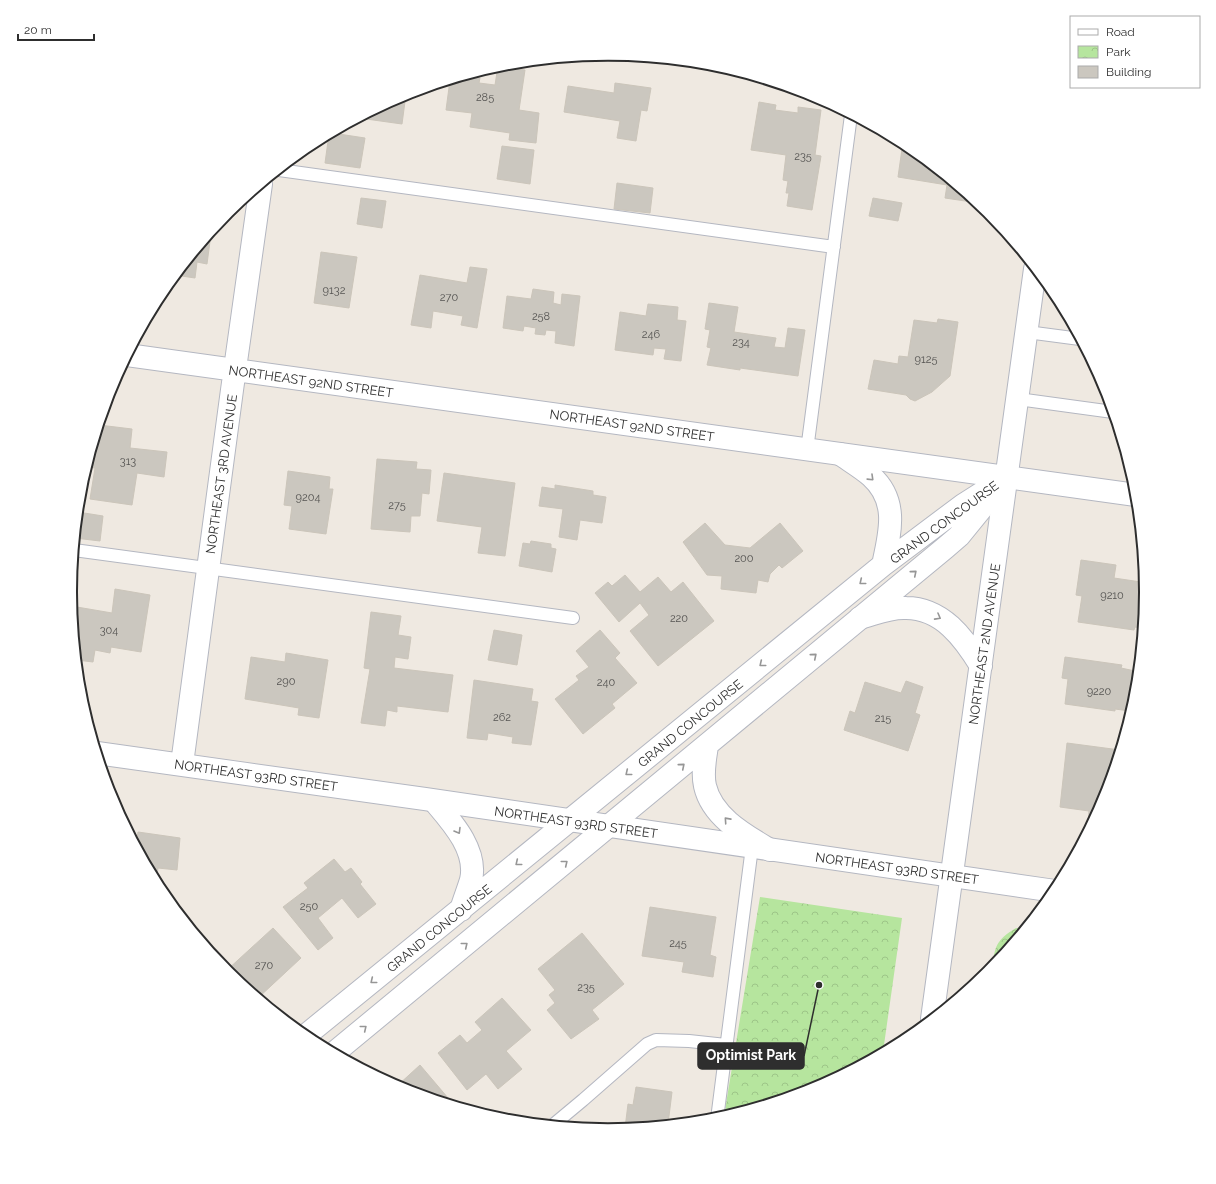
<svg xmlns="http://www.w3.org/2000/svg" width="1216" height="1184" viewBox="0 0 1216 1184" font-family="Raleway,sans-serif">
  <defs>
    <pattern id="park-crowns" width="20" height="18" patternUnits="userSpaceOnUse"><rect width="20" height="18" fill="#b6e59e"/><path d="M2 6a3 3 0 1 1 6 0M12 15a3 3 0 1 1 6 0" fill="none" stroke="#9dc588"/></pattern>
  </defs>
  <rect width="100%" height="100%" fill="#efe9e1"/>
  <!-- park -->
  <path fill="url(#park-crowns)" d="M 760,897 L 902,918 L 883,1052 L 814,1089 L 724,1116 Z
    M 1016,928 L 1024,929 L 992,968 C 995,946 996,940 1016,928 Z"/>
  <!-- building -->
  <path fill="#cbc7bf" stroke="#cbc5ba" d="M 498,66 L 525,70 L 519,110 L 539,113 L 536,143 L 509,140 L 510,133 L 470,127 L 472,113 L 446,110 L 450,80 L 465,76 L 480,78 L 479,83 L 495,85 Z
    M 615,83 L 651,88 L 647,111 L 641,110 L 636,141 L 617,138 L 620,121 L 564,112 L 568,86 L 614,93 Z
    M 406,94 L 402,124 L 359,118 L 402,95 Z
    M 759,102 L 776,105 L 775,110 L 798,113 L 798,107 L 821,110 L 815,155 L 821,156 L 812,210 L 787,206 L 789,193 L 786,193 L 788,181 L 783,180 L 786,155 L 751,150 Z
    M 332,133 L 365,138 L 360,168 L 325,163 L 329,134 Z
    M 903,142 L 972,198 L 972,202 L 945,198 L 947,185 L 898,177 Z
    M 502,146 L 534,150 L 530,184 L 497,179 Z
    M 617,183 L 653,188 L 650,213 L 614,209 Z
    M 361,198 L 386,201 L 382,228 L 357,224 Z
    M 873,198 L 902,203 L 898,221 L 869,216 Z
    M 209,234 L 211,234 L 207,264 L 197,262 L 195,278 L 175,275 Z
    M 321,252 L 357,257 L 349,308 L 314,303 Z
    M 470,267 L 487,269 L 477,328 L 461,325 L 463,316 L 433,311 L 431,328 L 411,325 L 420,275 L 467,283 Z
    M 533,289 L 554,292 L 553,303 L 561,305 L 562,294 L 580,296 L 574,346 L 555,343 L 556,331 L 546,330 L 545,335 L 535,334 L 536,328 L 524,326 L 523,331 L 503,328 L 507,296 L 531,299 Z
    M 709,303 L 738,307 L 734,332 L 776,338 L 774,347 L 785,348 L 788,328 L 805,330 L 798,376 L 740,368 L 740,370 L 707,365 L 711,348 L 707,347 L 710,330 L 705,329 Z
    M 648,304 L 678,307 L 677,320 L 686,321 L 681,361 L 664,359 L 666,349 L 654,348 L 653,355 L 615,350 L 620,312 L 646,316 Z
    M 938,319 L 958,322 L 950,376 L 932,392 L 915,401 L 910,399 L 906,395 L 868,389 L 874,360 L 898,364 L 899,356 L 908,357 L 914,320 L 937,323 Z
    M 99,425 L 132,429 L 130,448 L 167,452 L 164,477 L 137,473 L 132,505 L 90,499 L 95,468 L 88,467 L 90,455 Z
    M 377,459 L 417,462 L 416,469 L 431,470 L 429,494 L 422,493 L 420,516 L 411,516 L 410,532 L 371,529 Z
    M 288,471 L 330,477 L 329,489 L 333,489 L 326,534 L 289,529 L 292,506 L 284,505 Z
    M 444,473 L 515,483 L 505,556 L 478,553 L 482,527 L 437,521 Z
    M 555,485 L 593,491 L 593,495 L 606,497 L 602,523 L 580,520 L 577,540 L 559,537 L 563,509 L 539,506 L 542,487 L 555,489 Z
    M 78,512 L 103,516 L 100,541 L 75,538 Z
    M 705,523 L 725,545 L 750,548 L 780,523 L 803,551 L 782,568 L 779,565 L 770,574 L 768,582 L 758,580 L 756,593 L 721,589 L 722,576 L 707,575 L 683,542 Z
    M 531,541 L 551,544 L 551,548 L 556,549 L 552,572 L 519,566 L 523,543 L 530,544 Z
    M 1081,560 L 1116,565 L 1114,578 L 1141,582 L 1141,587 L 1145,587 L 1146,592 L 1142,628 L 1135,627 L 1134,630 L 1078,622 L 1082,596 L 1076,595 Z
    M 625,575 L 640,592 L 658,577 L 671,592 L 683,582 L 714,621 L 658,666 L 630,631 L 649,615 L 640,603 L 619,622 L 595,593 L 608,582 L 612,586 Z
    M 115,589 L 150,595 L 141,652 L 111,647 L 110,653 L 95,650 L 93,662 L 77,660 L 71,606 L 112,613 Z
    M 371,612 L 401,616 L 398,635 L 411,637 L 408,659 L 395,657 L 394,668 L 453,675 L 448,712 L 397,706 L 397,712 L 387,710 L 385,726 L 361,723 L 370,669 L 364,668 Z
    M 494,630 L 522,635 L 517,665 L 488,660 Z
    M 600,630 L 620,653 L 615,658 L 637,683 L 612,704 L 615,708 L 583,734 L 555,699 L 579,680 L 576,676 L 589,667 L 576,651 Z
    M 286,653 L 328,660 L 319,718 L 298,715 L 299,708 L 245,699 L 251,657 L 285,662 Z
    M 1065,657 L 1122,665 L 1121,668 L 1135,671 L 1130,711 L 1115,709 L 1115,711 L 1065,704 L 1068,679 L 1062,678 Z
    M 474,680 L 533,689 L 531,701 L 538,702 L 531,745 L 512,743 L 513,737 L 488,733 L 487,740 L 467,738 Z
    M 906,681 L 923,687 L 915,713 L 920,715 L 908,751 L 844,730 L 850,711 L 855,713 L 865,682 L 901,693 Z
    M 1067,743 L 1120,750 L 1105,798 L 1091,825 L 1088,824 L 1089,811 L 1060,807 Z
    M 138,832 L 180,838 L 177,870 L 158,868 L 156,882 L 136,845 Z
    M 334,859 L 345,872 L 351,868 L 362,882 L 360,884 L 376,904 L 358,918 L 342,898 L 318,918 L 333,938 L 318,950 L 283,907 L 308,888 L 304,883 Z
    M 650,907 L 716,917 L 710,955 L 716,957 L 713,977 L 682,972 L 684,962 L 642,956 Z
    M 273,928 L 301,958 L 258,998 L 226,971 Z
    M 582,933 L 624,984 L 592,1010 L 599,1019 L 571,1039 L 547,1010 L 555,1003 L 549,995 L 555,990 L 538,969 Z
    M 502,998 L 531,1030 L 506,1051 L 522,1069 L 498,1089 L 486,1074 L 467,1090 L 438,1053 L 460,1035 L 467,1043 L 482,1030 L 475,1022 Z
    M 420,1065 L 454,1105 L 402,1089 L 397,1086 Z
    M 636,1087 L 672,1092 L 668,1124 L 625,1128 L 628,1104 L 633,1105 Z"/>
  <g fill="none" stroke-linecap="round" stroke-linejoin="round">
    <defs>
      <path id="service" d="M 279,170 L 834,247
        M 1027,332 L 1080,339
        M 1018,399 L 1113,412
        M 807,450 L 851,115
        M 74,550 L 573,618
        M 717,1119 L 752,847
        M 553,1125 L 583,1100 L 647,1044 L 656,1040 L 689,1041 L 726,1045"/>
      <path id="minor" d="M 127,355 L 1136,495
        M 97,753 L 425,799 L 1055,891
        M 182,764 L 232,390 L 261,184"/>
      <path id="tertiary" d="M 840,454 C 850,461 862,468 871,476 C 899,501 890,533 883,565
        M 707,746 C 705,759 702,773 705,786 C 712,817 745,835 770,850
        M 434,801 C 451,821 478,850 471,880 C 468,890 464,900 461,910
        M 305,1036 L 883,565 L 963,505 L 1007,477
        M 334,1053 L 945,548 L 959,536 L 994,493"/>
      <path id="secondary" d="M 860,618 C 875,614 890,607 906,608 C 942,608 964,638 981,666
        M 932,1019 L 1035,269"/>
    </defs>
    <!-- service casing -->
    <use href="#service" stroke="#b4b7c1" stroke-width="14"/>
    <!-- minor casing -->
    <use href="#minor" stroke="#b4b7c1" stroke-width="24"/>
    <!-- tertiary casing -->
    <use href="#tertiary" stroke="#b4b7c1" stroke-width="24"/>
    <!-- secondary casing -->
    <use href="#secondary" stroke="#b4b7c1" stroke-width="24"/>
    <!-- service -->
    <use href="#service" stroke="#fff" stroke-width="12"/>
    <!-- minor -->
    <use href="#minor" stroke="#fff" stroke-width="22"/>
    <!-- tertiary -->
    <use href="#tertiary" stroke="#fff" stroke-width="22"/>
    <!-- secondary -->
    <use href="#secondary" stroke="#fff" stroke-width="22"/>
  </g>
  <!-- one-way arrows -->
  <defs><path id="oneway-chevron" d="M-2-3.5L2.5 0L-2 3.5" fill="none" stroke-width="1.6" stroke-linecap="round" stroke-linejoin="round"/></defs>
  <g stroke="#969696">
    <use href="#oneway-chevron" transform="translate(871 478) rotate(44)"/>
    <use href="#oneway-chevron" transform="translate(914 573) rotate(-40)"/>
    <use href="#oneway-chevron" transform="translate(862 582) rotate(141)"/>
    <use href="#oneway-chevron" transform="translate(938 617) rotate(29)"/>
    <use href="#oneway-chevron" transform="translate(814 656) rotate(-40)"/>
    <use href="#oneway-chevron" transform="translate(762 664) rotate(141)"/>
    <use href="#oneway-chevron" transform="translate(682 766) rotate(-40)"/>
    <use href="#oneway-chevron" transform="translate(628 773) rotate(141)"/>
    <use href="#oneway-chevron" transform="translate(727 820) rotate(-132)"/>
    <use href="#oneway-chevron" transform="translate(458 831) rotate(59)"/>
    <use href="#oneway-chevron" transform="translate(518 863) rotate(141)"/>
    <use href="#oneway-chevron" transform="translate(565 863) rotate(-39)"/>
    <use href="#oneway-chevron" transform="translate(465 945) rotate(-39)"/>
    <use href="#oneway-chevron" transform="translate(373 981) rotate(141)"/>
    <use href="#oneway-chevron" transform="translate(364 1028) rotate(-39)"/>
  </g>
  <g text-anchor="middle" stroke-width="3" stroke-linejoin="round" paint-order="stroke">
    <!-- number labels -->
    <g font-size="11" fill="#555452">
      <text x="485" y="101">285</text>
      <text x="803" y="160">235</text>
      <text x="334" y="294">9132</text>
      <text x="449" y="301">270</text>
      <text x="541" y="320">258</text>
      <text x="651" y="338">246</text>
      <text x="741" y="346">234</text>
      <text x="926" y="363">9125</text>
      <text x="128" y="465">313</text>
      <text x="308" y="501">9204</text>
      <text x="397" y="509">275</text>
      <text x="744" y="562">200</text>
      <text x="1112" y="599">9210</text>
      <text x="679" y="622">220</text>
      <text x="109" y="634">304</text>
      <text x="286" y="685">290</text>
      <text x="606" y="686">240</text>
      <text x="1099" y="695">9220</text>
      <text x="502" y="721">262</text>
      <text x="883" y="722">215</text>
      <text x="309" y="910">250</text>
      <text x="678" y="947">245</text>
      <text x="264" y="969">270</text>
      <text x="586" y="991">235</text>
    </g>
    <!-- street labels -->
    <g font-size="13" fill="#2e2e2e" stroke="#fff">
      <text transform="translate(311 381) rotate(8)" y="5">NORTHEAST 92ND STREET</text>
      <text transform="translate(632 425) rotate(8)" y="5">NORTHEAST 92ND STREET</text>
      <text transform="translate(221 474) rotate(-82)" y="5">NORTHEAST 3RD AVENUE</text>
      <text transform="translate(944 522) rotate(-36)" y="5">GRAND CONCOURSE</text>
      <text transform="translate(984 644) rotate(-82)" y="5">NORTHEAST 2ND AVENUE</text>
      <text transform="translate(690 723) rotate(-39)" y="5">GRAND CONCOURSE</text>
      <text transform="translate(256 775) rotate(8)" y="5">NORTHEAST 93RD STREET</text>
      <text transform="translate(576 822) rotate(8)" y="5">NORTHEAST 93RD STREET</text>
      <text transform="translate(897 868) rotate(8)" y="5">NORTHEAST 93RD STREET</text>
      <text transform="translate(439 928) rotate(-39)" y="5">GRAND CONCOURSE</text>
    </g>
  </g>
  <!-- crop -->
  <path d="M0 0H1216V1184H0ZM77 592a531 531 0 1 1 1062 0a531 531 0 1 1-1062 0Z" fill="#fff" fill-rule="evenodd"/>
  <path fill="none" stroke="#2e2e2e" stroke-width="2" d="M77 592a531 531 0 1 1 1062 0a531 531 0 1 1-1062 0Z"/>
  <!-- callouts -->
  <path fill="none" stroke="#2e2e2e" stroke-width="1.5" d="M819 985L804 1056"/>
  <circle fill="#2e2e2e" stroke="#fff" stroke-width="1.5" cx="819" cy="985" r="4"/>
  <rect fill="#2e2e2e" stroke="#2e2e2e" stroke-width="1.5" x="698" y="1043" width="106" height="26" rx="4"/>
  <g font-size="14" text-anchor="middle" font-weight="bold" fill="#fff">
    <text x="751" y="1060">Optimist Park</text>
  </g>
  <!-- legend -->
  <rect x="1070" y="16" width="130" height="72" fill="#ffffff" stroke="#ababab"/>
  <rect x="1078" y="29" width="20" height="6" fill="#ffffff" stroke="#ababab"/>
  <text x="1106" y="36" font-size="12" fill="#2e2e2e">Road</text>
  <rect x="1078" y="46" width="20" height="12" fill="url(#park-crowns)" stroke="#ababab"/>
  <text x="1106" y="56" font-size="12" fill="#2e2e2e">Park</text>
  <rect x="1078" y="66" width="20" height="12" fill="#cbc7bf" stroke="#ababab"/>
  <text x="1106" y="76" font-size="12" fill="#2e2e2e">Building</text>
  <!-- scale -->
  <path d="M18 34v6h76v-6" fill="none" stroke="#2e2e2e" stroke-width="2"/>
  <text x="24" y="34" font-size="12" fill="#2e2e2e" stroke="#ffffff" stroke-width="3" paint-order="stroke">20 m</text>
</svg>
